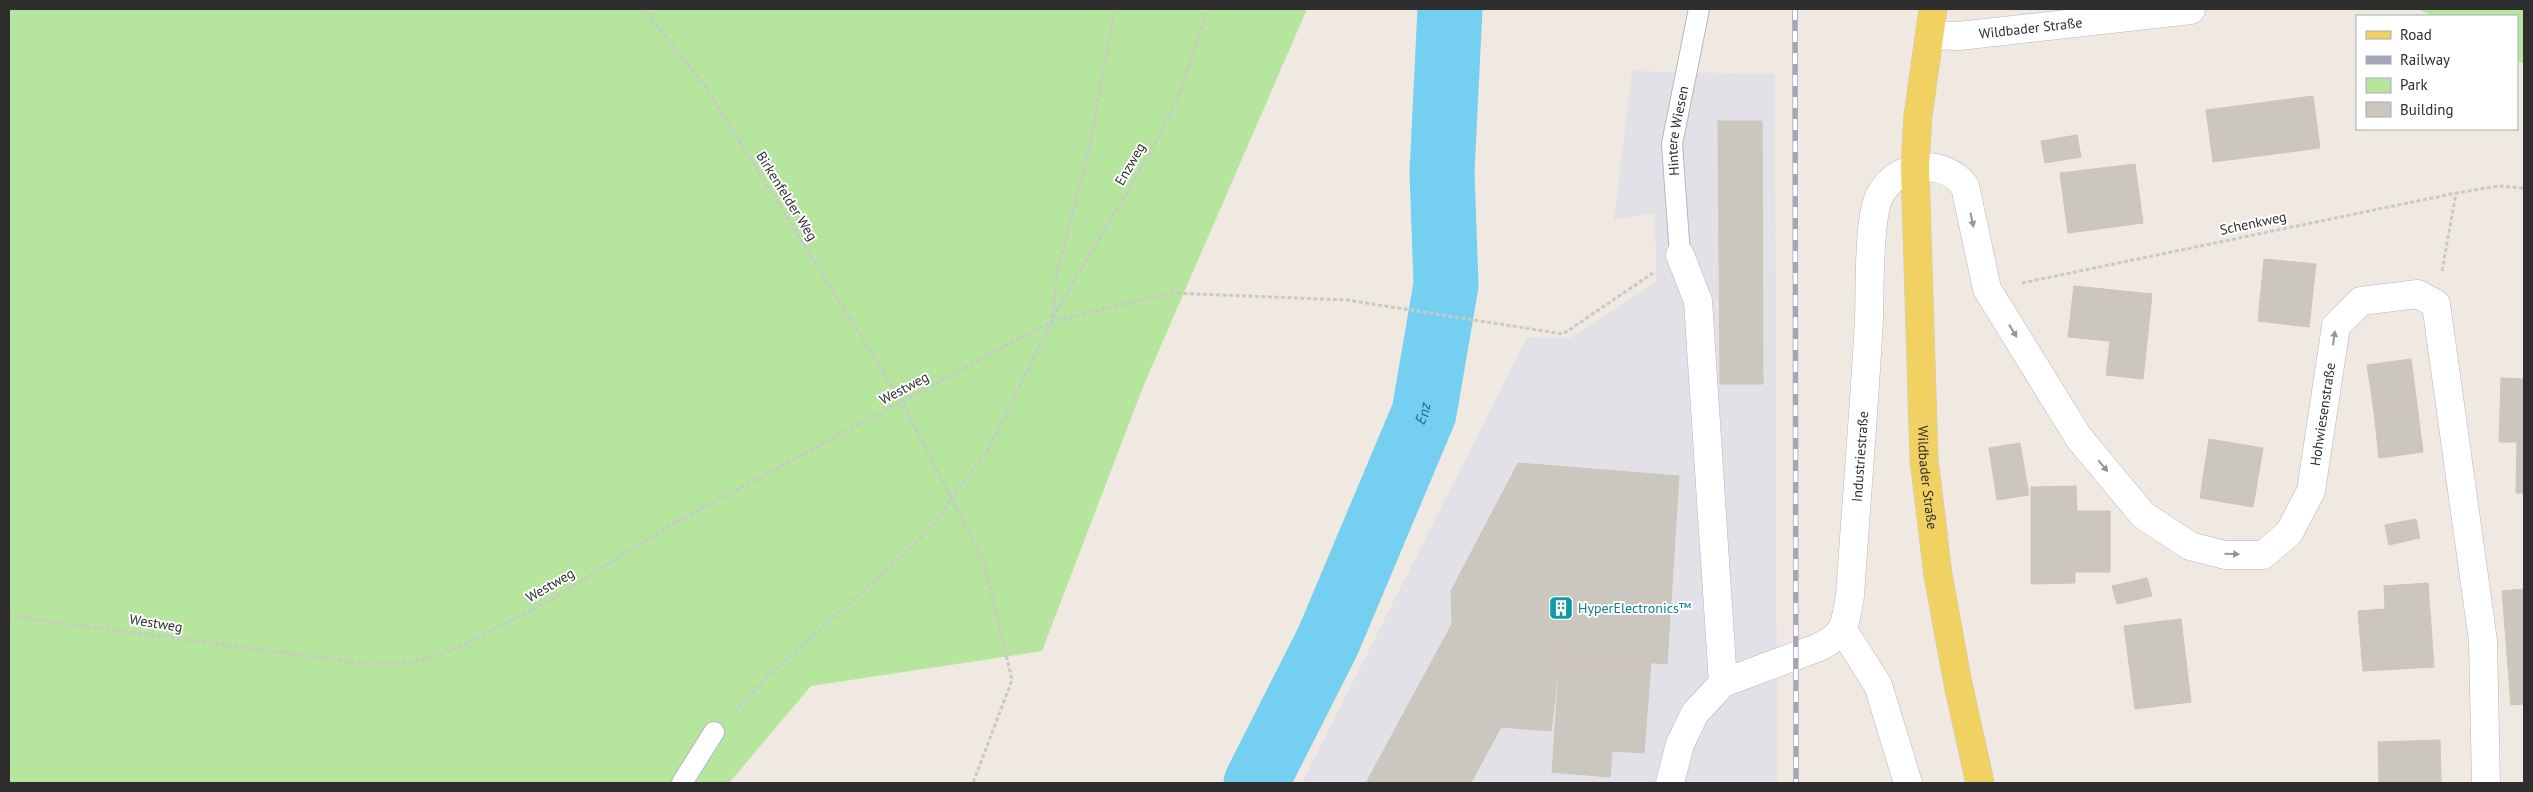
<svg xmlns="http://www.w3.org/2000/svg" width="2533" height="792" viewBox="0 0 2533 792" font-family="'PT Sans',sans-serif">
  <rect width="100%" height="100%" fill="#efe9e1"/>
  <!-- industrial -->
  <path fill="#e3e1e8" d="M 1632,71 L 1775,74 L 1777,783 L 1302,783 L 1527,337 L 1570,338 L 1656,282 L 1655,213 L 1614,220 Z"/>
  <!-- green -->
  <path fill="#b6e59e" d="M 9,9 L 1307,9 L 1143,387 L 1042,651 L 811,686 L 729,783 L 9,783 Z
    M 2418,9 L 2524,9 L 2524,64 L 2517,60 L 2517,16 L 2432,16 Z"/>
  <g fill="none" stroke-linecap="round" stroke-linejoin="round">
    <!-- river -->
    <path stroke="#75cff0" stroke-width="65" id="s1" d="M 1256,783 L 1328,641 L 1424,413 L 1446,285 L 1442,172 L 1450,9"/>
  </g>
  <!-- building -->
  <path fill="#cbc7bf" stroke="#cbc5ba" d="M 2313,96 L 2320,148 L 2213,162 L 2206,110 Z
    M 1718,121 L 1762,121 L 1763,384 L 1720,384 Z
    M 2077,135 L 2081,157 L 2045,163 L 2041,141 Z
    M 2135,164 L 2143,223 L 2068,233 L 2060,173 Z
    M 2264,259 L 2316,264 L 2309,327 L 2258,321 Z
    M 2074,286 L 2152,294 L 2143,379 L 2106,375 L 2110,341 L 2068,337 Z
    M 2411,359 L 2417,405 L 2374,411 L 2367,365 Z
    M 2501,378 L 2524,379 L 2524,493 L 2516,493 L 2517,442 L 2499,442 Z
    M 2417,405 L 2423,452 L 2379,458 L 2374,411 Z
    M 2209,439 L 2263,448 L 2253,507 L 2200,498 Z
    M 2020,443 L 2029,495 L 1997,500 L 1989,448 Z
    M 1518,463 L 1679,476 L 1667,664 L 1560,655 L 1551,731 L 1501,727 L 1471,783 L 1366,783 L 1452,624 L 1451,591 Z
    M 2076,486 L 2077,511 L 2110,511 L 2110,572 L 2075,572 L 2075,583 L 2031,584 L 2031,487 Z
    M 2416,519 L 2420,538 L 2389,545 L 2385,525 Z
    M 2147,578 L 2152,596 L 2117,604 L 2112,586 Z
    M 2428,583 L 2434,667 L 2363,671 L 2358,611 L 2385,609 L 2384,586 Z
    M 2524,589 L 2524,704 L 2511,705 L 2502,591 Z
    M 2181,619 L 2191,702 L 2135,709 L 2124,626 Z
    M 1560,655 L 1651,662 L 1644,753 L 1612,751 L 1610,777 L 1552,772 Z
    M 2440,740 L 2441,783 L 2379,783 L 2378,742 Z"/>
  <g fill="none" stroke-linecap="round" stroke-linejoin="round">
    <defs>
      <g id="lane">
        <path id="s2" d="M 1680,255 L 1672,144 L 1699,9"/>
        <path d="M 682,783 L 714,732"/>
      </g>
      <g id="street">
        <path id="s3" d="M 1930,35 L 1959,36 L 2191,10"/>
        <path d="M 1680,255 L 1698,301 L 1723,683"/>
        <path d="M 1843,630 L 1878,685 L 1908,783"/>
        <path id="s4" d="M 1670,783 L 1680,744 L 1695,713 L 1723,683 L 1817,648 C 1847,634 1844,626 1850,596 C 1856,504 1864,412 1869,319 C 1870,292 1868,216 1880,195 C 1897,163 1943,157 1965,186 L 1987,289 L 2079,438 L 2143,515 L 2190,546 L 2225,555 L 2263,555 L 2289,533 L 2311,491 L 2336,326 L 2361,301 L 2418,294 L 2436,304 L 2483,641 L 2486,783"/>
      </g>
      <g id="primary">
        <path id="s5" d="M 1933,9 L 1918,116 L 1915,167 L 1924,459 L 1938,575 L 1958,684 L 1980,783"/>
      </g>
    </defs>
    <!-- lane casing -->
    <use href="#lane" stroke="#b4b7c1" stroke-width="22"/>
    <!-- street casing -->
    <use href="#street" stroke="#b4b7c1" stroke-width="29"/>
    <!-- primary casing -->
    <use href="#primary" stroke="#c9c9c9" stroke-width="29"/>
    <!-- path -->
    <path stroke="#c9c9c9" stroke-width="3" stroke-dasharray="4 2.5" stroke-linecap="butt" d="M 643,9 L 705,86 L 902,402 L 984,562 L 1012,680 L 973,783
      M 2442,271 L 2456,193
      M 2022,283 L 2456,193 L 2499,186 L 2524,188
      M 1053,318 C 1091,248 1137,182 1172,110 C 1187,78 1197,42 1207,9
      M 9,616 L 369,664 L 402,663 L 428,659 L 464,645 L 547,602 L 671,525 L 1052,321 L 1171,293 L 1347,300 L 1563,334 L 1653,273
      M 734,712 L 769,675 L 909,550 L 938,520 L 951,497 L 986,454 L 1052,321 L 1057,274 L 1089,149 L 1115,9"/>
    <!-- lane -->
    <use href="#lane" stroke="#fff" stroke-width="20"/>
    <!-- street -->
    <use href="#street" stroke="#fff" stroke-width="28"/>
    <!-- primary -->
    <use href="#primary" stroke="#f2d163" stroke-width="28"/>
    <defs>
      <path id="rail" d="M 1795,9 L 1796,783"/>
    </defs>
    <!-- rail casing -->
    <use href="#rail" stroke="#a3a6b8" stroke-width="5.5"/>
    <!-- rail -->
    <use href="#rail" stroke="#fff" stroke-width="4" stroke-dasharray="11" stroke-linecap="butt"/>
  </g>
  <!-- one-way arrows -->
  <defs><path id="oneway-solid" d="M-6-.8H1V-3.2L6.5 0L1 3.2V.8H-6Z" transform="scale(1.25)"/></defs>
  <g fill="#969696">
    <use href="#oneway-solid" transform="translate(1972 220) rotate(78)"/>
    <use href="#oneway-solid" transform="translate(2013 331) rotate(58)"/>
    <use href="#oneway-solid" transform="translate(2334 338) rotate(-82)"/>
    <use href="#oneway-solid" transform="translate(2103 466) rotate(50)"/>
    <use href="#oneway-solid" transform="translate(2232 554) rotate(2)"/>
  </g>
  <!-- icons -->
  <defs>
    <symbol id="building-square" viewBox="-11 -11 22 22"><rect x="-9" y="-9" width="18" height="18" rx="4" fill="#0f9aa8" stroke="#fff"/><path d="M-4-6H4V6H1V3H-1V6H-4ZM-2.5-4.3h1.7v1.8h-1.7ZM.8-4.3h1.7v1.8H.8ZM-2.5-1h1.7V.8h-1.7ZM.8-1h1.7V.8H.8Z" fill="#fff"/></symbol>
  </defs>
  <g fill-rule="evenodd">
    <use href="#building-square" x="1547" y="594" width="28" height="28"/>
  </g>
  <g text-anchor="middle" stroke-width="4" stroke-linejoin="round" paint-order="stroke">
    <!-- street labels -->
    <g font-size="14" fill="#2e2e2e" stroke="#fff">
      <text dy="5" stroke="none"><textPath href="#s3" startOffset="101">Wildbader Straße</textPath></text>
      <text dy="5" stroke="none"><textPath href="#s2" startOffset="125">Hintere Wiesen</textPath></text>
      <text transform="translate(1130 164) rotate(-60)" y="5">Enzweg</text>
      <text transform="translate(787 196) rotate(58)" y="5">Birkenfelder Weg</text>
      <text transform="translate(2253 223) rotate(-12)" y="5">Schenkweg</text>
      <text transform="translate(904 388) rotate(-28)" y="5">Westweg</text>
      <text dy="5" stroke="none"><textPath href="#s4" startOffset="1456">Hohwiesenstraße</textPath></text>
      <text dy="5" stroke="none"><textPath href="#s4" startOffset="422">Industriestraße</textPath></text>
      <text dy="5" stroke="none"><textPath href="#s5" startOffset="470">Wildbader Straße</textPath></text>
      <text transform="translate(550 585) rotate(-30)" y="5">Westweg</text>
      <text transform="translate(156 623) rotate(9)" y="5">Westweg</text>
    </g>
    <!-- culture labels -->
    <g font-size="14" fill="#0d838f" stroke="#fff" text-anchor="start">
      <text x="1578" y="613">HyperElectronics™</text>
    </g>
    <!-- water labels -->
    <g font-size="15" font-style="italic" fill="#0d6fa3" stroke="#fff">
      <text dy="5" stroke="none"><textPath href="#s1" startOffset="406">Enz</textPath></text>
    </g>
  </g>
  <!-- border -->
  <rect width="2533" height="792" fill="none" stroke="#2e2e2e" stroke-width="20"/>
  <!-- legend -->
  <rect x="2356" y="15" width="162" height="115" fill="#ffffff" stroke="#ababab"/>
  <rect x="2366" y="31" width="25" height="8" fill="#f2d163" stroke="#ababab"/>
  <text x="2400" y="40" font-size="15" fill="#2e2e2e">Road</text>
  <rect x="2366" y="56" width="25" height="8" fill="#a3a6b8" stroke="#ababab"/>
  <text x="2400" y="65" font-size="15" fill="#2e2e2e">Railway</text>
  <rect x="2366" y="78" width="25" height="15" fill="#b6e59e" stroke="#ababab"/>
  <text x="2400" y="90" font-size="15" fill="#2e2e2e">Park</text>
  <rect x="2366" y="102" width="25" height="15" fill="#cbc7bf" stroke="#ababab"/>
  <text x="2400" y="115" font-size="15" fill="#2e2e2e">Building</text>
</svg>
